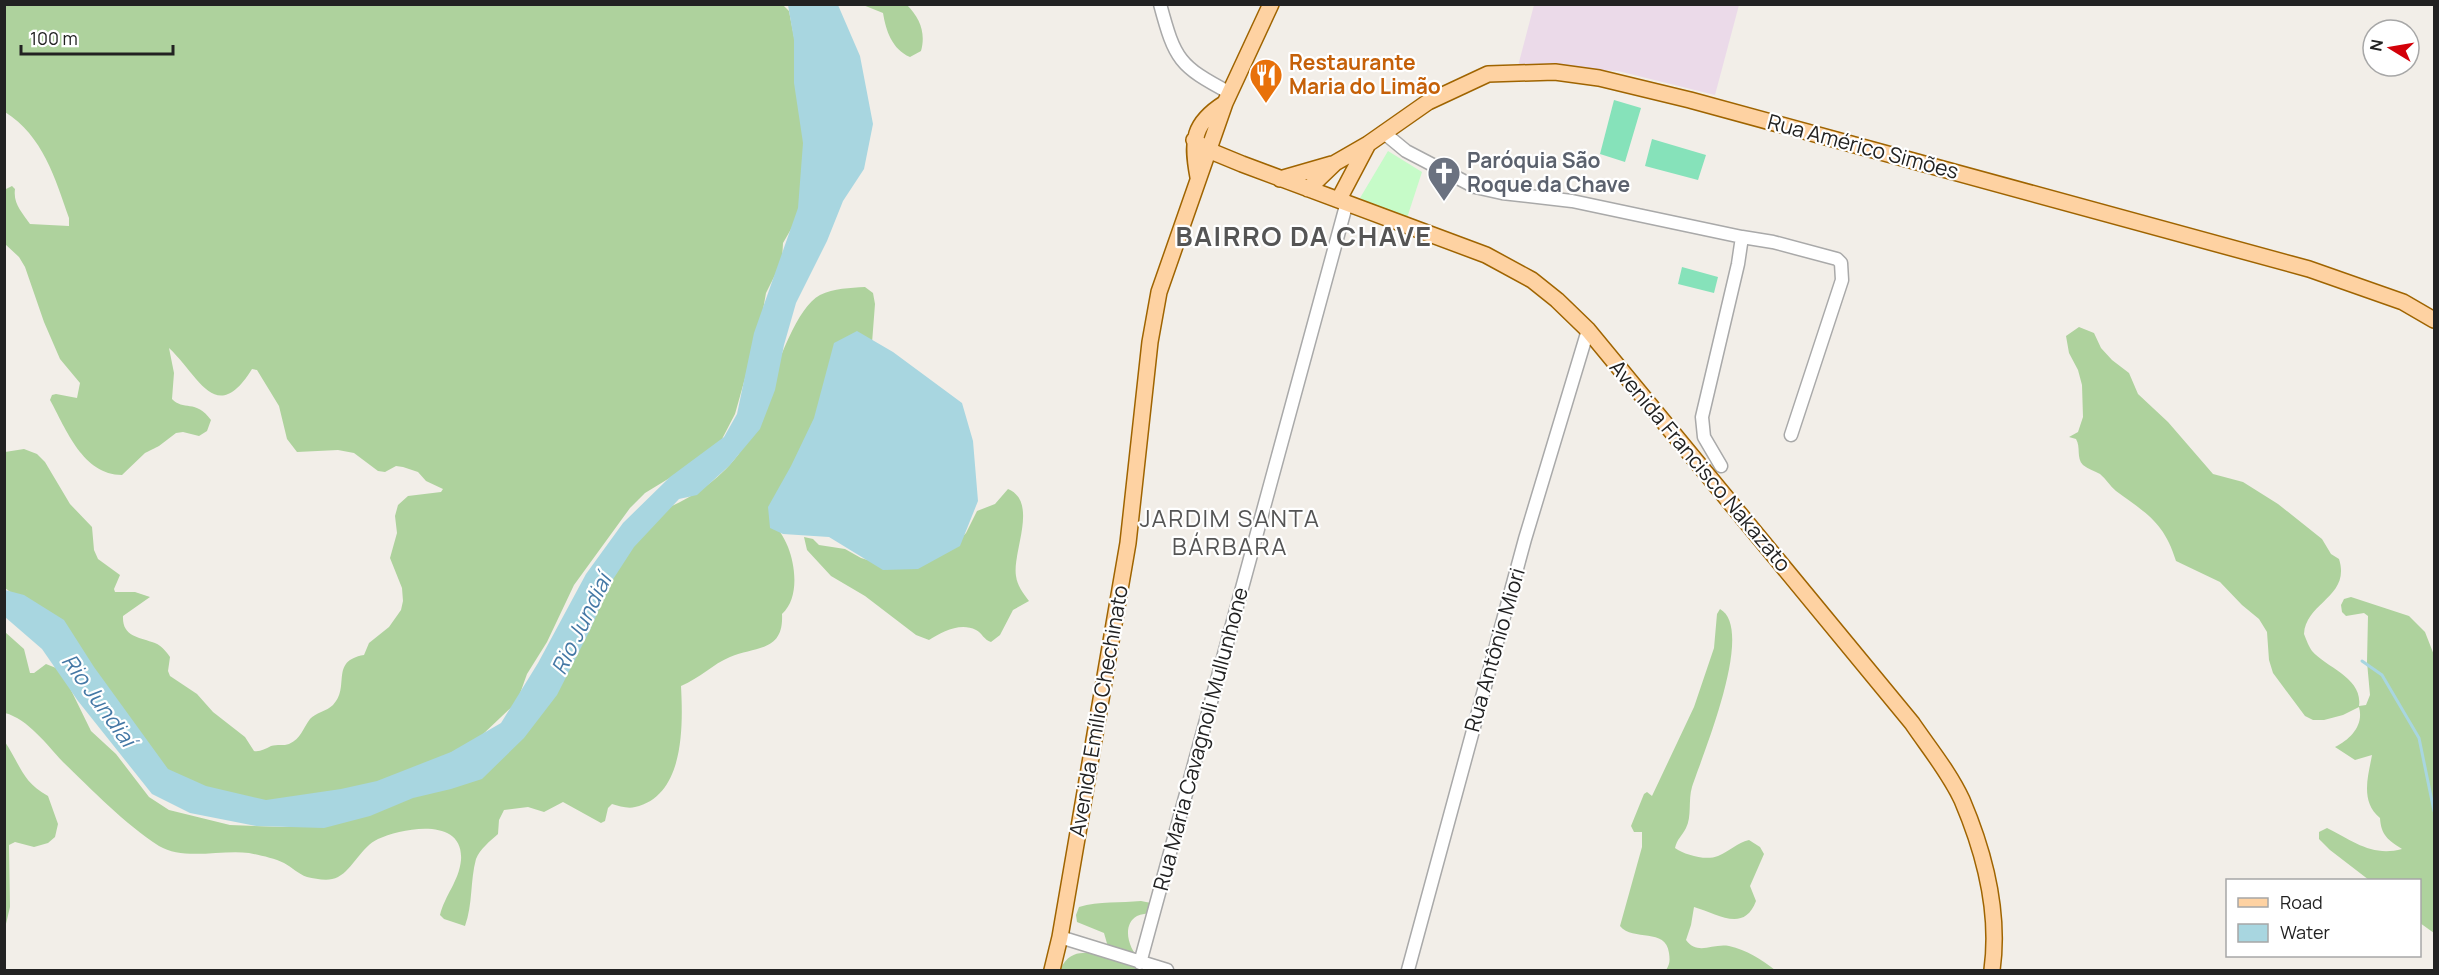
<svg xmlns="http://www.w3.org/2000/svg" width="2439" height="975" viewBox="0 0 2439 975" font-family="Manrope,sans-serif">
  <rect width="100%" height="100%" fill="#f2eee8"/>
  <!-- industrial -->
  <path fill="#ebdae9" d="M 1534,5 L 1739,5 L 1715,95 L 1618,71 L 1518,66 Z"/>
  <!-- forest -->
  <path fill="#aed29d" d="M 5,5 L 783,5 L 789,11 L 814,141 L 798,217 L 783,243 L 782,261 L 766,293 L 761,321 L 735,414 L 722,439 L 709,454 L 645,493 L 630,508 L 574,585 L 547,642 L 527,674 L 517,702 L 480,737 L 410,775 L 305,805 L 179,792 L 17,597 L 5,588 L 5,452 L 24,449 L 37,454 L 45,462 L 70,504 L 92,527 L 94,550 L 98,559 L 120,575 L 114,589 L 115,592 L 135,592 L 150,597 L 123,616 C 122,636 138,637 152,642 C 160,644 166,651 170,657 L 168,671 L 170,676 L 197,694 L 213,712 L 245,737 L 254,751 C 260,752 265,749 271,746 C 277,744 284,746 289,744 C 301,739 303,728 310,719 C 315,713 327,711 333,705 C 351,687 329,661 364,655 L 369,643 L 389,627 L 401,610 L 403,601 L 402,588 L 390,558 L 397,533 L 395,516 L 398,505 L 408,496 L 441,492 L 443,489 L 426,481 L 418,472 L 403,467 L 396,466 L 385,472 L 378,471 L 354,453 L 338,450 L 297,452 L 287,439 L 279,406 L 257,370 L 252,369 C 216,427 199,376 169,348 L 174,373 L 172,399 C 183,411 196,399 211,420 L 207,431 L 199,436 L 183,432 L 176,433 L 159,446 L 145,453 L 122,475 C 83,475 66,429 50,400 L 52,395 L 56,394 L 77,398 L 80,383 L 60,359 L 44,322 L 25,267 L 19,257 L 5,244 L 4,190 L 12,186 L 15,189 C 13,204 22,212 30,224 L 69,226 L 69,218 C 55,178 43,136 5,112 Z
    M 863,5 L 907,5 C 920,18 926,33 921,51 L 910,57 C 892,49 886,31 883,13 Z
    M 865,287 L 873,293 L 875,304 L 872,343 L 771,518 C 777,527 784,537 788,547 C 796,567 799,599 782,614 C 784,652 756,646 730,657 C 713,664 700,678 681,686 C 683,725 685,796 635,807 C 628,809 619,806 612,804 L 608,808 L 605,821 L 601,823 L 563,802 L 544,812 L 528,807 L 504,810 L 499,820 L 498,834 C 490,841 480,849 476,859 C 470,881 473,904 465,926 L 444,919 L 440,915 C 445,895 459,881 461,860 C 464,816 402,828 378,839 C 361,847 353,869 338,877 C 329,882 317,879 307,877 C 298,874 292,867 284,863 C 274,858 259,855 249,853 C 222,849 184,861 159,846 C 125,824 92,790 63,762 C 47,745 28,719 5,713 L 5,632 L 24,649 L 30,673 L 34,673 L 46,664 L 56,668 L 69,686 L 91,731 L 116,754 L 149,797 L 169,810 L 230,825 L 283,827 L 314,826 L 462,780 L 649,516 C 684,502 714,486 738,455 C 764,419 786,313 820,295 C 834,288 850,288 865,287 Z
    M 2079,327 L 2094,333 L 2101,348 L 2112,360 L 2129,373 L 2138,394 L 2168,422 L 2213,474 L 2243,482 L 2278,504 L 2322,539 L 2331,554 L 2339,559 C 2351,597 2306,602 2304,634 C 2306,639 2309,647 2312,651 C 2327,668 2363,678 2359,706 L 2366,705 L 2370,695 L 2367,662 L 2368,616 L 2364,613 L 2346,616 L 2342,612 L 2341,605 L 2344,599 L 2351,597 L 2409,616 L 2425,632 L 2434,655 L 2434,933 L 2420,923 L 2420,880 L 2369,880 L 2330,850 L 2319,839 L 2319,832 L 2327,828 C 2353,841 2372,857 2402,849 C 2388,840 2381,835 2380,818 C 2360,801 2368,777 2372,755 L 2355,760 L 2335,747 C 2351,739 2364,725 2359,707 L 2343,715 L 2324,720 L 2313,720 L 2305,716 L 2273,673 L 2269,660 L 2267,632 L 2259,619 L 2242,605 L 2220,582 L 2176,561 C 2164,522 2147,514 2116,491 C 2110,486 2106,479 2100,474 C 2095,471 2088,469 2083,465 C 2076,458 2081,447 2076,439 L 2069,437 L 2078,432 L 2083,417 L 2082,385 L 2078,370 L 2069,353 L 2066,336 Z
    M 1008,489 C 1039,502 1012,552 1016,576 C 1017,585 1023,593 1029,601 L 1013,610 L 1000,635 L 991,642 C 984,640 982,633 976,630 C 960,622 942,632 929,640 L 916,635 L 865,596 L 831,576 L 807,550 L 804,537 L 813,539 L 819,545 L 845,549 L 861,558 L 881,564 L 956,544 L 966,533 L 977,511 L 995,504 Z
    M 1720,609 C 1756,629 1702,756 1692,787 C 1688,800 1692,817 1686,828 C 1682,836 1677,839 1675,848 C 1685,855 1706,861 1718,856 C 1730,851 1737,843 1749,840 L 1760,847 L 1764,854 L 1750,886 L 1756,901 C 1744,933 1718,914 1694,907 L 1691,925 L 1686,940 C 1698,956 1712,943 1729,946 C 1747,950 1761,959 1775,970 L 1666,970 C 1670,964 1670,960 1669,953 C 1666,927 1633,942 1620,926 L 1642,847 L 1642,832 L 1634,832 L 1631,826 L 1644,794 L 1647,792 L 1652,796 L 1694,707 L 1714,648 L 1717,614 Z
    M 5,742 C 20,764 22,782 48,796 L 58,824 L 55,837 L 48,843 L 34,847 L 15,842 L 9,845 L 10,907 L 5,928 Z
    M 1141,901 L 1151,903 L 1152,912 C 1147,914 1141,914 1137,916 C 1121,925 1129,950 1140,959 C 1145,964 1151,967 1157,970 L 1060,970 C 1073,942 1092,960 1108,947 L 1104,933 L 1077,922 L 1076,915 L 1079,907 C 1099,901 1121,903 1141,901 Z"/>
  <!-- park -->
  <path fill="#c6fbc8" d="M 1388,151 L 1422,172 L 1406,221 L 1360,198 Z"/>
  <!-- pitch -->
  <path fill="#86e2ba" d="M 1614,100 L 1641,108 L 1625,162 L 1600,154 Z
    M 1652,139 L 1706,155 L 1698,180 L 1645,166 Z
    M 1682,267 L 1718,277 L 1714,293 L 1678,284 Z"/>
  <!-- water -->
  <path fill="#a8d6e0" d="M 788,5 L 838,5 L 860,56 L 873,124 L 864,169 L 843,201 L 827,241 L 796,303 L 784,345 L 775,390 L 760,429 L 729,466 L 697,495 L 679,499 L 634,547 L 610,584 L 590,630 L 557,695 L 524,738 L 482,779 L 451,789 L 413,798 L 370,816 L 324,828 L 256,826 L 190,813 L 152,794 L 78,701 L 42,649 L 5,617 L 5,590 L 24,595 L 64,620 L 94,667 L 168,769 L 206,786 L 266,800 L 341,789 L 377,781 L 451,752 L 501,723 L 538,663 L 586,574 L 623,523 L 670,477 L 724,437 L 737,414 L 754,333 L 798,208 L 803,143 L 794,83 L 794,40 Z
    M 857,331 L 893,352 L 962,403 L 973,441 L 978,501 L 960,546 L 918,569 L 883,570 L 829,537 L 783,534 L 770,528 L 768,507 L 791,466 L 814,418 L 834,343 Z"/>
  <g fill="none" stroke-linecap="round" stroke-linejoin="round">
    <!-- stream -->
    <path stroke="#a8d6e0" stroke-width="3" d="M 2362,661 L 2382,675 L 2419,738 L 2434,811"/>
    <defs>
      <path id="minor" d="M 1160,4 C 1175,60 1179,66 1230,93
        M 1383,132 L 1406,151 L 1475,187 L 1502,193 L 1572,201 L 1742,237 L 1738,264 L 1702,417 L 1704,437 L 1721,466
        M 1742,237 L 1773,242 L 1837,259 L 1841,263 L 1842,280 L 1791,435
        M 1060,937 L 1167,970
        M 1140,963 L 1347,202
        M 1408,970 L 1525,539 L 1588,330"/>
      <path id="major" d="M 1194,140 L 1208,150 L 1242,164 L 1486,255 L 1532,280 L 1557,300 L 1588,330 L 1912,723 C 1929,748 1949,772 1962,800 C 1985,854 2000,912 1992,970
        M 1198,177 C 1191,140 1193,123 1225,103
        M 1280,179 L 1332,164
        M 1308,189 L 1335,163 L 1368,144 L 1428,102 L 1488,74 L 1555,72 L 1599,78 L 1690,100 L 2309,269 L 2403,302 L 2434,320
        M 1339,199 L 1368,144
        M 1052,970 L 1060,937 L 1128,543 L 1150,342 L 1159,292 L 1225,103 L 1271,4"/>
    </defs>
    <!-- minor casing -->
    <use href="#minor" stroke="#a9a9a9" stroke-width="15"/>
    <!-- major casing -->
    <use href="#major" stroke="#9f6400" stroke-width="18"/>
    <!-- minor -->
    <use href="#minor" stroke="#fff" stroke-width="12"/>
    <!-- major -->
    <use href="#major" stroke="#fed2a2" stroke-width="15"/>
  </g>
  <!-- icons -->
  <defs>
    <symbol id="restaurant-pin" viewBox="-11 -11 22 30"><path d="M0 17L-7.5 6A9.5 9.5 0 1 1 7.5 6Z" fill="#e8710a" stroke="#fff"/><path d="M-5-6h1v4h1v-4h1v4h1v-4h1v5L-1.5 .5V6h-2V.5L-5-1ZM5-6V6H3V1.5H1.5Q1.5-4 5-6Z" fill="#fff"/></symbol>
    <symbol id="church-pin" viewBox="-11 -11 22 30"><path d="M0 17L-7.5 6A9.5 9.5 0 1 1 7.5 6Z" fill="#6b7280" stroke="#fff"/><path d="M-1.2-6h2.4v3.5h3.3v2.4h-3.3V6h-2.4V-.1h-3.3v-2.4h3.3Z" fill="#fff"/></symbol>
  </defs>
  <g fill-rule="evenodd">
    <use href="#restaurant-pin" x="1247" y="56" width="38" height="52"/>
    <use href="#church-pin" x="1425" y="154" width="38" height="52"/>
  </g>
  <g text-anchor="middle" stroke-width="4.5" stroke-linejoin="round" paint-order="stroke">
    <!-- food labels -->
    <g font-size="21" font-weight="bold" fill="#c56008" stroke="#fff" text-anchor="start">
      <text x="1289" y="70">Restaurante<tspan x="1289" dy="24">Maria do Limão</tspan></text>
    </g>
    <!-- street labels -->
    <g font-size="21" fill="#222" stroke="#fff">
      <text transform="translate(1863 147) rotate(15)" y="7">Rua Américo Simões</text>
      <text transform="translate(1700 466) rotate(50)" y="7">Avenida Francisco Nakazato</text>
      <text transform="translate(1495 650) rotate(-74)" y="7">Rua Antônio Miori</text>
      <text transform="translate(1099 711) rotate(-80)" y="7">Avenida Emílio Chechinato</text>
      <text transform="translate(1201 739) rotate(-75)" y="7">Rua Maria Cavagnoli Mullunhone</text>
    </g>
    <!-- worship labels -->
    <g font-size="21" font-weight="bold" fill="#5b616d" stroke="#fff" text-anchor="start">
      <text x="1467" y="168">Paróquia São<tspan x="1467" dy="24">Roque da Chave</tspan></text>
    </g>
    <!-- water labels -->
    <g font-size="22" font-style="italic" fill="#4478a5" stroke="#fff">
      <text transform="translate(581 624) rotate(-64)" y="8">Rio Jundiaí</text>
      <text transform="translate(99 700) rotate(54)" y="8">Rio Jundiaí</text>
    </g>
    <!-- quarter labels -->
    <g font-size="24" letter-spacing="1.5" fill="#555" stroke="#fff">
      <text x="1230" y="527">JARDIM SANTA<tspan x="1230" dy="28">BÁRBARA</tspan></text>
    </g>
    <!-- district labels -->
    <g font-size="27" font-weight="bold" letter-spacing="1.5" fill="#555" stroke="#fff">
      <text x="1304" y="246">BAIRRO DA CHAVE</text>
    </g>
  </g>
  <!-- border -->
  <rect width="2439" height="975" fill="none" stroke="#222222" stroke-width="12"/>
  <!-- legend -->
  <rect x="2226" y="879" width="195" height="78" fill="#ffffff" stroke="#a7a7a7" stroke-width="1.5"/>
  <rect x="2238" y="898" width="30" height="9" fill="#fed2a2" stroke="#a7a7a7" stroke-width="1.5"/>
  <text x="2280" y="909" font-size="18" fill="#222222">Road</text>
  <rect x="2238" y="924" width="30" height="18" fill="#a8d6e0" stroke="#a7a7a7" stroke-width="1.5"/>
  <text x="2280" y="939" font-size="18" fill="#222222">Water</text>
  <!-- north arrow -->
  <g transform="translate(2391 48) rotate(281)"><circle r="28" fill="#ffffff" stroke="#a7a7a7" stroke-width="1.5"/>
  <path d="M0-4.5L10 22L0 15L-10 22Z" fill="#d30009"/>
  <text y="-9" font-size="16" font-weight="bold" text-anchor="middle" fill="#222222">N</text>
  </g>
  <!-- scale -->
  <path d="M21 45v9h152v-9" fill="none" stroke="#222222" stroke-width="3"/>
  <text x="30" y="45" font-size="18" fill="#222222" stroke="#ffffff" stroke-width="4.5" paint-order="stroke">100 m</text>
</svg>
